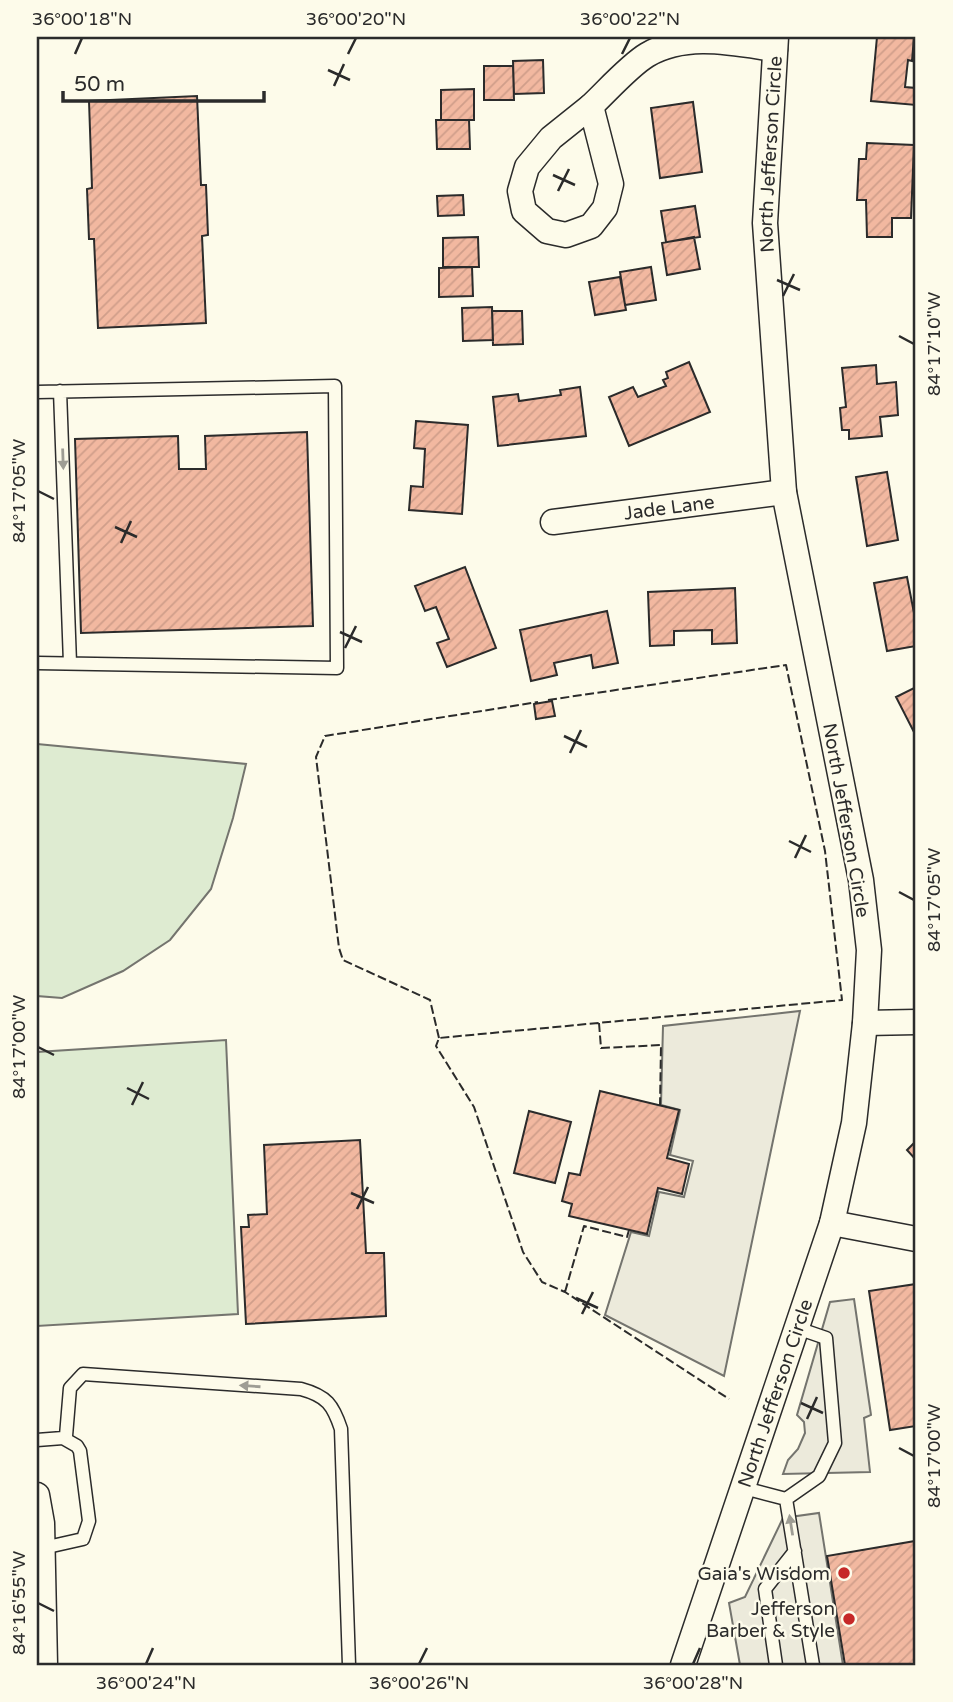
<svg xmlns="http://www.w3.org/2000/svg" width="953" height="1702" viewBox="0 0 953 1702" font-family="'Varela Round',sans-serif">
  <defs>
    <pattern id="building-hatch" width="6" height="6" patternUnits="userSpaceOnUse" patternTransform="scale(1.75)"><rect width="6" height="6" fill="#f2b8a0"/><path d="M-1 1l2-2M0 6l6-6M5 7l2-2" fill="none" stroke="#d09e8a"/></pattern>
  </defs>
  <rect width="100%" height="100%" fill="#fdfbea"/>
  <!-- pitch -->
  <path fill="#deebd1" stroke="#74746e" stroke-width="2" d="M 37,744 L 246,764 L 233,818 L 211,889 L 170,940 L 123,971 L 62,998 L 37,996 Z
    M 226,1040 L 238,1314 L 37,1326 L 37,1052 Z"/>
  <!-- parking -->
  <path fill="#eceadb" stroke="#74746e" stroke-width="2" d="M 800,1011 L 724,1376 L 605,1315 L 631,1232 L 649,1236 L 659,1192 L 684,1197 L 693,1161 L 670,1155 L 680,1110 L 661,1105 L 663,1026 Z
    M 854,1299 L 871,1415 L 864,1418 L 870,1472 L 783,1474 L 788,1460 L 798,1449 L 805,1433 L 804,1422 L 797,1415 L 830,1302 Z
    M 819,1513 L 843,1665 L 740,1665 L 729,1603 L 745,1597 L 783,1518 Z"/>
  <!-- building -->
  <path fill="url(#building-hatch)" stroke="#2b2b2b" stroke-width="2" d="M 877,37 L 914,37 L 912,61 L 908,60 L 905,87 L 916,88 L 916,105 L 871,101 Z
    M 543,60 L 544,93 L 514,94 L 513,61 Z
    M 484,66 L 513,66 L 514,100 L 484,100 Z
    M 474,89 L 474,120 L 441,120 L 441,90 Z
    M 197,96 L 201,185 L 206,185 L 208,235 L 202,236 L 206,323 L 98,328 L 94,239 L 89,239 L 87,189 L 92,188 L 89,101 Z
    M 693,102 L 702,172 L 660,178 L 651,108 Z
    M 436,120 L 469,120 L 470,149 L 437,149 Z
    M 867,143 L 914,145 L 911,218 L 892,218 L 892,237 L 867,237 L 866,200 L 857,200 L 859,159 L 866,159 Z
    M 463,195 L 464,215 L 438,216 L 437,196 Z
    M 695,206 L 700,237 L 666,242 L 661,211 Z
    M 478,237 L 479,267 L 443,267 L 443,238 Z
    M 694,237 L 700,269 L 667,275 L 662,243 Z
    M 472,267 L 473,296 L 439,297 L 439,268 Z
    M 651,267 L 656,300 L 625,305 L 620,272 Z
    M 620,277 L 626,310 L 595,315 L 589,282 Z
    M 492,307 L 493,340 L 463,341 L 462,308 Z
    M 492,311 L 522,311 L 523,344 L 493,345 Z
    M 689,362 L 710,412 L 629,446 L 609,397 L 633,387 L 638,397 L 666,386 L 663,380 L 668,378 L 666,372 Z
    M 876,365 L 877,384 L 896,382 L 898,415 L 880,417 L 882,436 L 849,439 L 849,430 L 842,430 L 840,408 L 846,407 L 842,368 Z
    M 580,387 L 586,436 L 498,446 L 493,397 L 518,394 L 519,401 L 561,395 L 560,390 Z
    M 416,421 L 468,425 L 462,514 L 409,510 L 411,486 L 423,487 L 425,449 L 414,448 Z
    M 307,432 L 313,626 L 81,633 L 75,439 L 178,436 L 179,469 L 206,469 L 205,436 Z
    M 887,472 L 898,540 L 867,546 L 856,477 Z
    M 465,567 L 496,648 L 447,667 L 437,643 L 449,639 L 436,607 L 425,611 L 415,586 Z
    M 907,577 L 914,613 L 916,613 L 916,646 L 887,651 L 874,583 Z
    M 735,588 L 737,643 L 712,644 L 712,630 L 674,631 L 674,645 L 650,646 L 648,592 Z
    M 607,611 L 618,663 L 593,668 L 591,655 L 554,663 L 557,675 L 531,681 L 520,630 Z
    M 916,687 L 916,736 L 896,697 Z
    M 552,701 L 555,716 L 536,719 L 534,704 Z
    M 600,1091 L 679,1110 L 667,1158 L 689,1164 L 682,1194 L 658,1188 L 647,1234 L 569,1216 L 572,1204 L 562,1201 L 569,1173 L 580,1175 Z
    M 529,1111 L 571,1122 L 555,1183 L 514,1173 Z
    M 360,1140 L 366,1253 L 384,1253 L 386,1316 L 246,1324 L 241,1227 L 249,1227 L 248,1215 L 267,1214 L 264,1145 Z
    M 916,1141 L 916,1160 L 907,1150 Z
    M 916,1284 L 916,1426 L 890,1430 L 869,1291 Z
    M 915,1541 L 916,1665 L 845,1665 L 827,1556 Z"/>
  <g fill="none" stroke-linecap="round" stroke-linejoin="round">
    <defs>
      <path id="service" d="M 60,391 L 70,663
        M 37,392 L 335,386 L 337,668 L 37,663
        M 37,1440 L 63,1438 L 66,1436 L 70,1388 L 83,1374 L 301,1389 C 327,1396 333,1405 341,1429 L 349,1665
        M 744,1488 L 786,1499 L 813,1665
        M 786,1499 L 819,1476 L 835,1443 L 826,1338 L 797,1328
        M 43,1548 L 83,1539 L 89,1521 L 80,1451 L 77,1446 L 63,1438
        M 776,1665 L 765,1589 L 795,1551"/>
      <g id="minor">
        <path d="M 591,106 L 611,184 L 605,208 L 591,226 L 566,235 L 547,231 L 524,211 L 520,191 L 527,167 L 551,138 Z"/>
        <path d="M 591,106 C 606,92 630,65 647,55 C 686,32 733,43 775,49"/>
        <path id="s1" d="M 553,522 L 784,492"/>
        <path d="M 865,1023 L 916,1022"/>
        <path d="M 832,1223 L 916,1239"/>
        <path d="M 37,1495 L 42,1523 L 45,1665"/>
        <path id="s2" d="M 683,1665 L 832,1223 L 854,1123 L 865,1023 L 869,950 L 861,880 L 784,492 L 765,223 L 776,37"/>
      </g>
    </defs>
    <!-- service casing -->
    <use href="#service" stroke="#2b2b2b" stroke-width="15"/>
    <!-- minor casing -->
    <use href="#minor" stroke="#2b2b2b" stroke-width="27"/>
    <!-- service -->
    <use href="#service" stroke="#fdfbea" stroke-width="12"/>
    <!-- minor -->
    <use href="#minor" stroke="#fdfbea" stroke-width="24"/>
    <!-- fence -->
    <path stroke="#2b2b2b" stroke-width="2" stroke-dasharray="9 3.5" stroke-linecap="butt" d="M 548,700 L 786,665 L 825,851 L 842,1000 L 439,1038 L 436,1046 L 474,1107 L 523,1252 L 542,1282 L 565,1292 L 729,1399
      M 599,1023 L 601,1048 L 661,1045 L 660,1106
      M 439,1038 L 430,1000 L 343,960 L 339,948 L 316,757 L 325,736 L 538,702
      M 565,1292 L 584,1226 L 627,1237 L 629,1230"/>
  </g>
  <!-- one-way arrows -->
  <defs><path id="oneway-solid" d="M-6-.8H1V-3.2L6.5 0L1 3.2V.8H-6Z" transform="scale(1.75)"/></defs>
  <g fill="#9e9d94">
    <use href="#oneway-solid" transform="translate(63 459) rotate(88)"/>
    <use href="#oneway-solid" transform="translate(250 1386) rotate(-176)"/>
    <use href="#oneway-solid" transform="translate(791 1525) rotate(-99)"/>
  </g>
  <!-- ticks -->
  <path fill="none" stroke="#2b2b2b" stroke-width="2.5" d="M 75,54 L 82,38M 348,54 L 356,38M 622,54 L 630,38M 328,70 L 350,80M 334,86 L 344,64M 553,175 L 575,185M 558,191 L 569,169M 777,280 L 800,290M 783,296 L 794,274M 899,336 L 914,344M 38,491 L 54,499M 115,527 L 137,537M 121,543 L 131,521M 340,632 L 362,642M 345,648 L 356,626M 564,736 L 587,747M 570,753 L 581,730M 789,841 L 811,852M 795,858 L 806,835M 899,892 L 914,900M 38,1047 L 54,1055M 127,1088 L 149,1099M 132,1105 L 143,1082M 351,1193 L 374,1203M 357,1209 L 368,1187M 576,1298 L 598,1308M 582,1314 L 593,1292M 801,1403 L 823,1413M 807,1419 L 817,1397M 899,1448 L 914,1456M 38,1603 L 54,1611M 146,1664 L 153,1648M 419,1664 L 427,1648M 693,1664 L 700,1648"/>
  <!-- markers -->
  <g fill="#c62828" stroke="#fdfbea" stroke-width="2.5">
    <circle cx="844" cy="1573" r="7"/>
    <circle cx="849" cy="1619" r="7"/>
  </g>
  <g text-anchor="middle" stroke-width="5" stroke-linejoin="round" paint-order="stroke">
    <!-- street labels -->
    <g font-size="19" fill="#2b2b2b" stroke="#fdfbea">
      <text dy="7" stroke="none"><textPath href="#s2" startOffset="1547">North Jefferson Circle</textPath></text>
      <text dy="7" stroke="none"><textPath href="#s1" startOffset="117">Jade Lane</textPath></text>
      <text transform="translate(847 820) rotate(80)" y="7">North Jefferson Circle</text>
      <text dy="7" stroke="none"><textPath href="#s2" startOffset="287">North Jefferson Circle</textPath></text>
    </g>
    <!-- poi labels -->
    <g font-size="19" fill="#2b2b2b" stroke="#fdfbea" text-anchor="end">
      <text x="830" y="1580">Gaia's Wisdom</text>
      <text x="835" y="1615">Jefferson<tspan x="835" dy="22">Barber &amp; Style</tspan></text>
    </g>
  </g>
  <!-- border -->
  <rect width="953" height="1702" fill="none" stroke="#fdfbea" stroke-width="77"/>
  <!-- scale -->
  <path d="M63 91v10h201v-10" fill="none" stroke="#2b2b2b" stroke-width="3.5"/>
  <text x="74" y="91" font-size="21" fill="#2b2b2b" stroke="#fdfbea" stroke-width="5" paint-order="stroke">50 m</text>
  <rect x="38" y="38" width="876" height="1626" fill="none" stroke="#2b2b2b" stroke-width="2.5"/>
  <g font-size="18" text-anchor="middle" fill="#2b2b2b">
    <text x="82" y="25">36°00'18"N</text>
    <text x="356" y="25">36°00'20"N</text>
    <text x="630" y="25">36°00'22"N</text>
    <text transform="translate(934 344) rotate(-90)" y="6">84°17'10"W</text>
    <text transform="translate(19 491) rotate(-90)" y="6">84°17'05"W</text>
    <text transform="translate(934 900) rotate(-90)" y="6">84°17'05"W</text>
    <text transform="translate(19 1047) rotate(-90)" y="6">84°17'00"W</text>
    <text transform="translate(934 1456) rotate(-90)" y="6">84°17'00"W</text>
    <text transform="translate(19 1603) rotate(-90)" y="6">84°16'55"W</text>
    <text x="146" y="1689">36°00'24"N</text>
    <text x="419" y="1689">36°00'26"N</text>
    <text x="693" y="1689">36°00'28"N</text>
  </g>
</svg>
